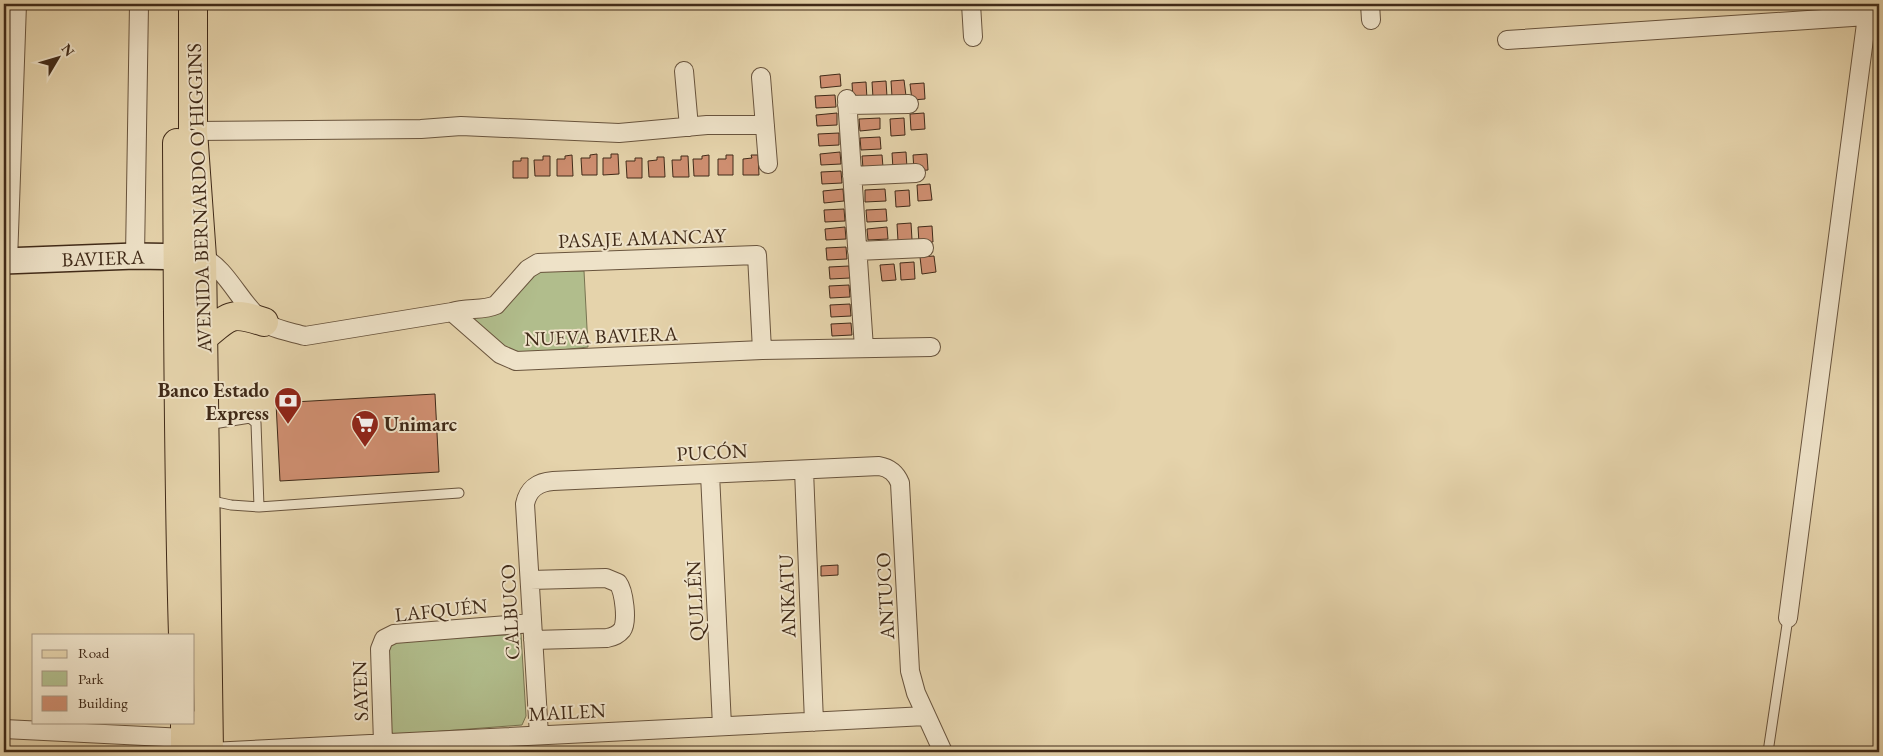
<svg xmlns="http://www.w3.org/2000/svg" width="1883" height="756" viewBox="0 0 1883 756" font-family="'EB Garamond',serif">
  <rect width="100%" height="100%" fill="#e5d3ab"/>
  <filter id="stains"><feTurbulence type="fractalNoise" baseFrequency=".004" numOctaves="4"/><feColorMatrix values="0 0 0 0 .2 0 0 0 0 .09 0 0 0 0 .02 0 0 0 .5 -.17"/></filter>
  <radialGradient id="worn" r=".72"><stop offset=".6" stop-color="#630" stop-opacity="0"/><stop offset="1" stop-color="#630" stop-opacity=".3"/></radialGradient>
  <!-- green -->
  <path fill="#b1bd8c" stroke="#787452" d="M 4,4 L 13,4 L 4,233 Z
    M 538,271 L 584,271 L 588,347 L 525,354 L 505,349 L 471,316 L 501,313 L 529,277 Z
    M 521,634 L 526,716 L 522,725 L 390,735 L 387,647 L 394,642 Z"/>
  <!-- building -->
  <path fill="#ce8e70" stroke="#402a18" d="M 840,74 L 841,86 L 821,88 L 820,76 Z
    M 904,80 L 906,96 L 892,97 L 891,81 Z
    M 886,81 L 887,97 L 873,98 L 872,82 Z
    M 866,82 L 867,99 L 853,100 L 852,83 Z
    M 924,83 L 925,99 L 912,100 L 910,84 Z
    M 835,95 L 836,107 L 816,108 L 815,96 Z
    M 837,113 L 837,125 L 817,126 L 816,115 Z
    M 924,113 L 925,129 L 911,130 L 910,114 Z
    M 880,118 L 880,129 L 860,131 L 859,119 Z
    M 904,118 L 905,135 L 891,136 L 890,119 Z
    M 839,133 L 839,145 L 819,146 L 818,134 Z
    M 880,137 L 881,149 L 861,150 L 860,138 Z
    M 840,152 L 841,164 L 821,165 L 820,154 Z
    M 906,152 L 907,168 L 893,169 L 892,153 Z
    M 597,154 L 597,175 L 582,175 L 581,158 L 590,158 L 590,155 Z
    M 611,154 L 618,154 L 619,174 L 603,175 L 603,158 L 611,158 Z
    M 927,154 L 928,170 L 914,171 L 913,155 Z
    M 572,155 L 573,176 L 557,176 L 557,159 L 565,159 L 565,156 Z
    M 709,155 L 709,176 L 694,176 L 693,159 L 702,159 L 702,156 Z
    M 726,155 L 733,155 L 733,175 L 718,175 L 718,159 L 726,159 Z
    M 751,155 L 758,155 L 759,175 L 743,175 L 743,159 L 752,158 Z
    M 882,155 L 883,167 L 863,168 L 862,156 Z
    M 543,156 L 550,156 L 550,176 L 535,176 L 534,160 L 543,160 Z
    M 681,156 L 688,156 L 689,177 L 673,177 L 672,160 L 681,160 Z
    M 657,157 L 664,157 L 665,177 L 649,177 L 648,161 L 657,160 Z
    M 521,158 L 528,158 L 528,178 L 513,178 L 513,161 L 521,161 Z
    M 635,158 L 642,158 L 642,178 L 627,178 L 626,161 L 635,161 Z
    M 841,171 L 842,183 L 822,184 L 821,172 Z
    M 930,184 L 932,200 L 918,201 L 917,185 Z
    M 843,189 L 844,201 L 824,203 L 823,191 Z
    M 885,189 L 886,201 L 865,202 L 865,190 Z
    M 909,190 L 910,206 L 896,207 L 895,191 Z
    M 844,209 L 845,221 L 825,222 L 824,210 Z
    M 886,209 L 887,221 L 867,222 L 866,210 Z
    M 911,223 L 912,240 L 898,241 L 897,224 Z
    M 932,226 L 933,242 L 919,243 L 918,227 Z
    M 845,227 L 846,239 L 826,240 L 825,229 Z
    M 887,227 L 888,239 L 868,240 L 867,229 Z
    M 846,247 L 847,259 L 827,260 L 826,248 Z
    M 934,256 L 936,272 L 922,274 L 920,257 Z
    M 914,262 L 915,279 L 901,280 L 900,263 Z
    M 894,264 L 896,280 L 882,281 L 880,265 Z
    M 849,266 L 850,278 L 830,279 L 829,267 Z
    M 849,285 L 850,297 L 830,298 L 829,286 Z
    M 850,304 L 851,316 L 831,317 L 830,305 Z
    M 851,323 L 852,335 L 832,336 L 831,324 Z
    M 435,394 L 439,472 L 280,481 L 276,403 Z
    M 838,565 L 838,575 L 821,576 L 821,566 Z"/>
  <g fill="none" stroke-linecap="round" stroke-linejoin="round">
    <defs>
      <path id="lane" d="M 207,425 L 250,418 L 256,423 L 259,507
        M 208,500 L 231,505 L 259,507 L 459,493
        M 1768,752 L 1788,618"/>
      <path id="street" d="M 971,4 L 973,37
        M 1370,4 L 1371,20
        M 1507,40 L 1867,16
        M 684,71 L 689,127
        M 761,77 L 768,164
        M 847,99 L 864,348
        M 847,105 L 909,104
        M 193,131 L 421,129 L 461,126 L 619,133 L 707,125 L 765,125
        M 852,176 L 916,173
        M 857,251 L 924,248
        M 135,256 L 139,4
        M 202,257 C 228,269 241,306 264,322 C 275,330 291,332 305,336 L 452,312 L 500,354 L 516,361 L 762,350 L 931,347
        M 8,261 L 17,4
        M 452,312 C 467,307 483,311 496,305 L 528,269 L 538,263 L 757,255 L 762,350
        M 804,470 L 814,722
        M 710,474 L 722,726
        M 530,580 L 606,578 L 618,583 C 624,591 628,622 622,630 C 618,635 613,637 607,638 L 533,640
        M 1788,618 L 1867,16 L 1879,6
        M 4,729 L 185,738 L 194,743
        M 539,735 L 525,504 C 528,489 538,482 553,481 L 879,466 C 890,468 896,473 900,483 L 910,671 L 916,693 L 943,752
        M 383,743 L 380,649 L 384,639 L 394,634 L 532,623
        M 210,752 L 926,716"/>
      <path id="secondary" d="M 4,261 L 135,256 L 197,257"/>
      <path id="primary" d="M 193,4 L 193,131 L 202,257 L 209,752
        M 177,143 C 178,307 178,471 183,635
        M 204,337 C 230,315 230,311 264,322
        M 185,752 L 185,722"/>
    </defs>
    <!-- lane casing -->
    <use href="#lane" stroke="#69543d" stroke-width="11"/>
    <!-- street casing -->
    <use href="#street" stroke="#69543d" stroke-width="20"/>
    <!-- secondary casing -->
    <use href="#secondary" stroke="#402a18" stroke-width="28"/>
    <!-- primary casing -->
    <use href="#primary" stroke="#402a18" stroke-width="30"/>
    <!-- lane -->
    <use href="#lane" stroke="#eee2c8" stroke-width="9"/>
    <!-- street -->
    <use href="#street" stroke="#eee2c8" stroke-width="18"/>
    <!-- secondary -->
    <use href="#secondary" stroke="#eee2c8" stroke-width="25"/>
    <!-- primary -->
    <use href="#primary" stroke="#e5d3ab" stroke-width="28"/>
  </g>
  <!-- icons -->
  <defs>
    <symbol id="bank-pin" viewBox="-11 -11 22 30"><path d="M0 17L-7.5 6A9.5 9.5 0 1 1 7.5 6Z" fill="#8f2418" stroke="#eee2c8"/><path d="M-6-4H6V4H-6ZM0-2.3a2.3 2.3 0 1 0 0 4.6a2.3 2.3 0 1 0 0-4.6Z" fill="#fff"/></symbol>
    <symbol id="supermarket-pin" viewBox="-11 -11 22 30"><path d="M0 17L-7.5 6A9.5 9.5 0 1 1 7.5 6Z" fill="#8f2418" stroke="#eee2c8"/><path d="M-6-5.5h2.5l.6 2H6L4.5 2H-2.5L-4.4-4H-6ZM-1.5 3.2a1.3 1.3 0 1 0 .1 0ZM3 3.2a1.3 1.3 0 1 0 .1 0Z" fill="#fff"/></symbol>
  </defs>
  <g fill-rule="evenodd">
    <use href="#bank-pin" x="272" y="385" width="32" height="43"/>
    <use href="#supermarket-pin" x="349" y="408" width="32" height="43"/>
  </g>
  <g text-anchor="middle" stroke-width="4" stroke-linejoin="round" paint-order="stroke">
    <!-- street labels -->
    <g font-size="20" fill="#402a18" stroke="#eee2c8">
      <text transform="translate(199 198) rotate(-92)" y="7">AVENIDA BERNARDO O'HIGGINS</text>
      <text transform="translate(642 238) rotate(-2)" y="7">PASAJE AMANCAY</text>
      <text transform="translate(103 258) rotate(-2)" y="7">BAVIERA</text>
      <text transform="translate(601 336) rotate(-2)" y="7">NUEVA BAVIERA</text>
      <text transform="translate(712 452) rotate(-3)" y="7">PUCÓN</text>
      <text transform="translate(787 596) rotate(-92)" y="7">ANKATU</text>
      <text transform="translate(885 596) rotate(-93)" y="7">ANTUCO</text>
      <text transform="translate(695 601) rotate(-93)" y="7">QULLÉN</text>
      <text transform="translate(441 610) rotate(-6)" y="7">LAFQUÉN</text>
      <text transform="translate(510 612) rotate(-93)" y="7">CALBUCO</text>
      <text transform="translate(360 691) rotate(-92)" y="7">SAYEN</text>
      <text transform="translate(567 712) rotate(-3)" y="7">MAILEN</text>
    </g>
    <!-- poi labels -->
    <g font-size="20" font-weight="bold" fill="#402a18" stroke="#eee2c8" text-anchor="end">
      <text x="269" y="397">Banco Estado<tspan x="269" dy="23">Express</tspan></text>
      <text x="384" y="431" text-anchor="start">Unimarc</text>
    </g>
  </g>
  <!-- margin -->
  <rect width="1883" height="756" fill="none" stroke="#e5d3ab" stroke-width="20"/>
  <rect x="5" y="5" width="1873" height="746" fill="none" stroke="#402a18" stroke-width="2.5"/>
  <rect x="10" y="10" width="1863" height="736" fill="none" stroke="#402a18"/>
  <!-- legend -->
  <rect x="32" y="634" width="162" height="90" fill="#eee2c8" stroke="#a89882"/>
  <rect x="42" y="650" width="25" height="8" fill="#e5d3ab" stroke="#a89882"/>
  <text x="78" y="658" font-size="15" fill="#402a18">Road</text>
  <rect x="42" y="671" width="25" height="15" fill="#b1bd8c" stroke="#a89882"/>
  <text x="78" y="684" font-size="15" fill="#402a18">Park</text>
  <rect x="42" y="696" width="25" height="15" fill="#ce8e70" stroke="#a89882"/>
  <text x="78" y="708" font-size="15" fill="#402a18">Building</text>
  <!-- north arrow -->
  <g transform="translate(58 58) rotate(52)" stroke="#eee2c8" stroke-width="4" paint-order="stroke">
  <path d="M0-4L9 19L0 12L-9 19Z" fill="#402a18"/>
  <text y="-8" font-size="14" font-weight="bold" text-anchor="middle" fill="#402a18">N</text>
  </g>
  <rect width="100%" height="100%" filter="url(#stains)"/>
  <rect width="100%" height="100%" fill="url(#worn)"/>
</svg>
